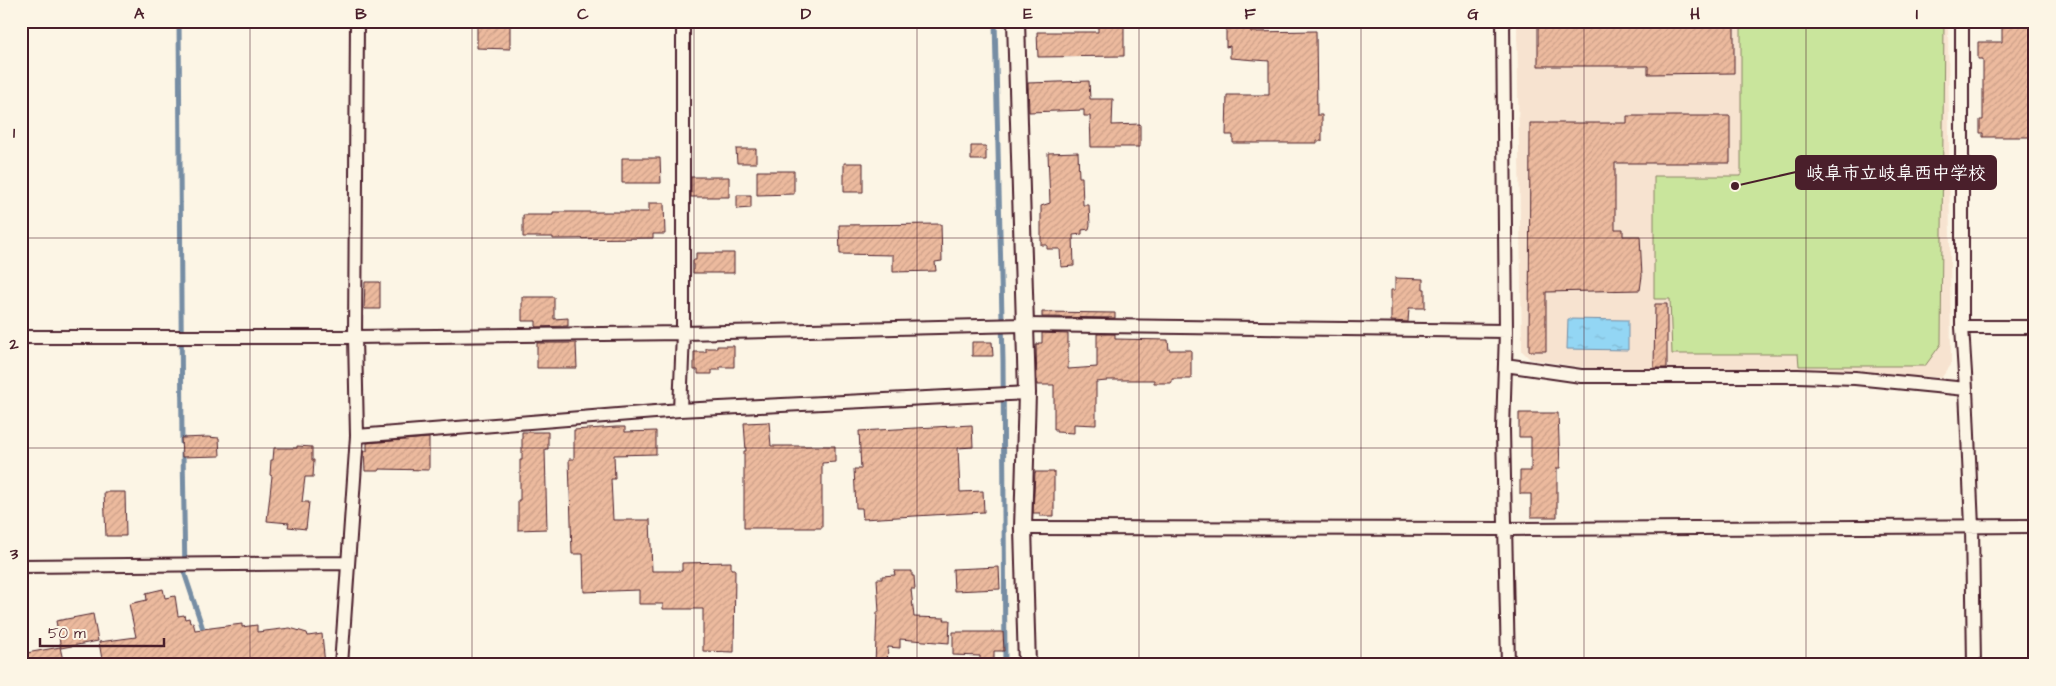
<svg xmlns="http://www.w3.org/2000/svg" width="2056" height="686" viewBox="0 0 2056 686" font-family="'Architects Daughter','Klee One',sans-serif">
  <defs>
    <pattern id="water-ripples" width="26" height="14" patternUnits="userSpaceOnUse" patternTransform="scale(1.25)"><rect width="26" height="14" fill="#93d6f4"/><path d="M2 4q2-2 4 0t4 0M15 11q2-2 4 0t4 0" fill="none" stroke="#80b7d1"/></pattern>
    <pattern id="building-hatch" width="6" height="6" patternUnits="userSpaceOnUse" patternTransform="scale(1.25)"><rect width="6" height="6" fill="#ecba9e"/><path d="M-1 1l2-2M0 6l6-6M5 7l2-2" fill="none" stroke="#cc9f88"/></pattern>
  </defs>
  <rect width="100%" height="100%" fill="#fcf5e5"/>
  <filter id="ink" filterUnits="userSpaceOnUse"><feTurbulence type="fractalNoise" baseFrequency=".02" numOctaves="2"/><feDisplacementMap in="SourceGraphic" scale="10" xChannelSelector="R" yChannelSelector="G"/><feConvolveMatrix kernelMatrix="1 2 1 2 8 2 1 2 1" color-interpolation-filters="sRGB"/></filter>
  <g filter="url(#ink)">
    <!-- built -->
    <path fill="#f7e3d0" d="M 1517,21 L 1948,21 L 1951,365 L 1942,377 L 1598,370 L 1530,359 L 1522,351 Z"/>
    <!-- garden -->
    <path fill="#c9e59c" stroke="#8a8264" d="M 1741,21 L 1944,21 L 1941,344 L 1925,366 L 1799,366 L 1798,354 L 1672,354 L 1670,299 L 1654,299 L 1654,176 L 1741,176 Z"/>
    <!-- water -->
    <path fill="url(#water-ripples)" stroke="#768da4" d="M 1568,319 L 1628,320 L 1628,350 L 1567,349 Z"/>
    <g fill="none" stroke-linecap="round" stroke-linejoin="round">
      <!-- stream -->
      <path stroke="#768da4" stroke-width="5" d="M 179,21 L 182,443
        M 995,21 L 1003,361 L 1005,665
        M 183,452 L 185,575 L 205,635"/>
    </g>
    <!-- building -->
    <path fill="url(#building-hatch)" stroke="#4a1f2b" d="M 1098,21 L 1124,21 L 1124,56 L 1038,57 L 1037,32 L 1098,32 Z
      M 1538,21 L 1659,21 L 1659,27 L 1734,26 L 1734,73 L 1648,74 L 1648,66 L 1538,66 Z
      M 2002,21 L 2035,21 L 2035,137 L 1983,137 L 1983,133 L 1980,133 L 1980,120 L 1983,120 L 1983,59 L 1978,59 L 1978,42 L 2002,42 Z
      M 477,24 L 510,24 L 510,49 L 477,48 Z
      M 1246,28 L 1251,29 L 1251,32 L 1316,31 L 1317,115 L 1322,115 L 1322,141 L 1317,141 L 1317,143 L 1233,143 L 1233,135 L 1226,135 L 1227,95 L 1269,95 L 1269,61 L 1230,58 L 1230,46 L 1226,47 L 1226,29 Z
      M 1089,81 L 1090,99 L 1113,99 L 1112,125 L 1140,124 L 1140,147 L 1091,147 L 1090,116 L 1084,116 L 1084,110 L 1029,112 L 1028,83 Z
      M 1627,116 L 1730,116 L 1730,163 L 1615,163 L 1615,229 L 1623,229 L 1623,236 L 1640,236 L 1642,276 L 1640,290 L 1546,292 L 1546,351 L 1529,351 L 1530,123 L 1627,123 Z
      M 971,146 L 986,146 L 986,160 L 971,160 Z
      M 736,149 L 756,149 L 756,163 L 737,163 Z
      M 1078,152 L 1079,177 L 1082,177 L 1083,205 L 1089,205 L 1090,225 L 1089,229 L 1082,230 L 1082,234 L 1073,235 L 1074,266 L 1061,267 L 1060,249 L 1047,249 L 1047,245 L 1041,245 L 1041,206 L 1050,203 L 1048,153 Z
      M 622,158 L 660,158 L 661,183 L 622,183 Z
      M 844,163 L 863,163 L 863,192 L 844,192 Z
      M 757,171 L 794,171 L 794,194 L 757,195 Z
      M 691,177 L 729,177 L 729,197 L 691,197 Z
      M 737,195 L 751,195 L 751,208 L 737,209 Z
      M 649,203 L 664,203 L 665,234 L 653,234 L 653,238 L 553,239 L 553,237 L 523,237 L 523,215 L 553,215 L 553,212 L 649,212 Z
      M 941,224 L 942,261 L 935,262 L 936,271 L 893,272 L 893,255 L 840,254 L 839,225 Z
      M 696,253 L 734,253 L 734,273 L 693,273 L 693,260 L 696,260 Z
      M 1395,278 L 1423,279 L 1423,289 L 1425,289 L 1425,308 L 1409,308 L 1408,322 L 1391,321 L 1391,290 L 1395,290 Z
      M 365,282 L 380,282 L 380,309 L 364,309 Z
      M 522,297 L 554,297 L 554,319 L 568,318 L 568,326 L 536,327 L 536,321 L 522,321 Z
      M 1655,304 L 1667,304 L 1667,368 L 1654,368 Z
      M 1042,312 L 1115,313 L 1115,318 L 1042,317 Z
      M 1042,333 L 1068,334 L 1068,369 L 1097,367 L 1097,334 L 1115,334 L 1115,339 L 1168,340 L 1169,350 L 1191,350 L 1191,379 L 1172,379 L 1172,383 L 1154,383 L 1154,380 L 1107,380 L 1107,381 L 1096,382 L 1096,425 L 1074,424 L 1074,433 L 1056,432 L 1056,429 L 1054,429 L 1054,385 L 1037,385 L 1036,345 L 1038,345 L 1038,343 L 1042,343 Z
      M 972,342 L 992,342 L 993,356 L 972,356 Z
      M 537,343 L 576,343 L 577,368 L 537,368 Z
      M 717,346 L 734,346 L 734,367 L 720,367 L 720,370 L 712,370 L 712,374 L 698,374 L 698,370 L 694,370 L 694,352 L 706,352 L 706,348 L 717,348 Z
      M 1519,413 L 1558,413 L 1560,468 L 1557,468 L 1557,517 L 1531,517 L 1531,494 L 1520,494 L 1520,471 L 1531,471 L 1531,437 L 1519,437 Z
      M 769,422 L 771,446 L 835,446 L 835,462 L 822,463 L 822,528 L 744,528 L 744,451 L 746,451 L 744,423 Z
      M 972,425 L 973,447 L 958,448 L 960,492 L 983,491 L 984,512 L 863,519 L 862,508 L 856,508 L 854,469 L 861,469 L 859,431 Z
      M 616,427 L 625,427 L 625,432 L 656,431 L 656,454 L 614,455 L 615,479 L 611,479 L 613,520 L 650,520 L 652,571 L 682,571 L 682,563 L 731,562 L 731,569 L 735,569 L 734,652 L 703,651 L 703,609 L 663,609 L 663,604 L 639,604 L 639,590 L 584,592 L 583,554 L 572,554 L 569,459 L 574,459 L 574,430 Z
      M 522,432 L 548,432 L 548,449 L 545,449 L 547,529 L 518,530 L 518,500 L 520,500 L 520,460 L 522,460 Z
      M 208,437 L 219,438 L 220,456 L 182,457 L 181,438 Z
      M 429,438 L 429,470 L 379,469 L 379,471 L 365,471 L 364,451 L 367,451 L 367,443 Z
      M 297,446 L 312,447 L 312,460 L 314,460 L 313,477 L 305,477 L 302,502 L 309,502 L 306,529 L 288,527 L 289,523 L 267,521 L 272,476 L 270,475 L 271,460 L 273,460 L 274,448 L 297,448 Z
      M 1035,472 L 1054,472 L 1054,516 L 1040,516 L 1040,513 L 1033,513 Z
      M 104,492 L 125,492 L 126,536 L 106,536 Z
      M 999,567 L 1000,589 L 954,591 L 953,569 Z
      M 894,571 L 912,571 L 912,576 L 914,576 L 915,589 L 911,589 L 914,617 L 945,618 L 944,620 L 950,620 L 949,643 L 900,639 L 900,648 L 888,647 L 887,665 L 875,665 L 877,612 L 879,612 L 877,579 L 882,579 L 882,576 L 895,575 Z
      M 163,589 L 165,598 L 175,596 L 178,616 L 184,615 L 185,619 L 189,618 L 190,623 L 193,622 L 195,630 L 242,624 L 242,627 L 257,625 L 257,632 L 290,628 L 307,633 L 308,636 L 322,634 L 325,665 L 103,665 L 99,642 L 136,637 L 129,604 L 147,600 L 146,593 Z
      M 93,614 L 98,641 L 61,648 L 56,621 Z
      M 953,632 L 1003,632 L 1004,651 L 994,651 L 994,665 L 980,665 L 980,656 L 953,655 Z
      M 60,647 L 64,665 L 21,665 L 21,654 Z"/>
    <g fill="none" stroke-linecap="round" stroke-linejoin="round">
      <defs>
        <path id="minor" d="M 1503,21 L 1506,331 L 1503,430 L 1508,665
          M 1962,21 L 1962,327 L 1966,389 L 1972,527 L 1974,665
          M 1962,327 L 2035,327
          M 21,337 L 355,337 L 683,333 L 1025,325 L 1506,331
          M 1505,365 L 1581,376 L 1798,376 L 1855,378 L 1966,389
          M 680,410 L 683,333 L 683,21
          M 357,436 L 680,410 L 1027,393
          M 1023,528 L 1505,529 L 2035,526
          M 21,566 L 348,563
          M 341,665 L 357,436 L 355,337 L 357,21"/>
        <path id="tertiary" d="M 1016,21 L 1027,393 L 1023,528 L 1027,665"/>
      </defs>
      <!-- minor casing -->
      <use href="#minor" stroke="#4a1f2b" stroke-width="16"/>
      <!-- tertiary casing -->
      <use href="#tertiary" stroke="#4a1f2b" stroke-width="20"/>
      <!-- minor -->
      <use href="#minor" stroke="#fcf5e5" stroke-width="12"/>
      <!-- tertiary -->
      <use href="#tertiary" stroke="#fcf5e5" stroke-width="16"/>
    </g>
  </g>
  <!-- grid -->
  <path fill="none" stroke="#4a1f2b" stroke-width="1" stroke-opacity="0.55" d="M 250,21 L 250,665M 472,21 L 472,665M 694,21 L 694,665M 917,21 L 917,665M 1139,21 L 1139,665M 1361,21 L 1361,665M 1584,21 L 1584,665M 1806,21 L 1806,665M 21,238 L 2035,238M 21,448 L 2035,448"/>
  <!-- callouts -->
  <path fill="none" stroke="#4a1f2b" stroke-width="2" d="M1735 186L1796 172"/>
  <circle fill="#4a1f2b" stroke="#fcf5e5" stroke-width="2" cx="1735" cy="186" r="5"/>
  <rect fill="#4a1f2b" stroke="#4a1f2b" stroke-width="2" x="1796" y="156" width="200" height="33" rx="5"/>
  <g font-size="18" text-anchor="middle" font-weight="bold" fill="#fff">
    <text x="1896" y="179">岐阜市立岐阜西中学校</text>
  </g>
  <!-- margin -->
  <rect width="2056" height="686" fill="none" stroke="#fcf5e5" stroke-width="55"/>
  <!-- scale -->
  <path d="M40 638v8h124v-8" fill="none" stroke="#4a1f2b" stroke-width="2.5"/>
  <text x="48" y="638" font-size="15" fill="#4a1f2b" stroke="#fcf5e5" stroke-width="4" paint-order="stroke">50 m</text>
  <rect x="28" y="28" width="2000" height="630" fill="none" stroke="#4a1f2b" stroke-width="2"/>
  <g font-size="16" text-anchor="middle" font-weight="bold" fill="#4a1f2b">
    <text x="139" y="19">A</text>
    <text x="361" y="19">B</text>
    <text x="583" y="19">C</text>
    <text x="806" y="19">D</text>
    <text x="1028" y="19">E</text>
    <text x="1250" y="19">F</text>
    <text x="1473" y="19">G</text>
    <text x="1695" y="19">H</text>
    <text x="1917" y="19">I</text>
    <text x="14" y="138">1</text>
    <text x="14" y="349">2</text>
    <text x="14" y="559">3</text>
  </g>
</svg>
